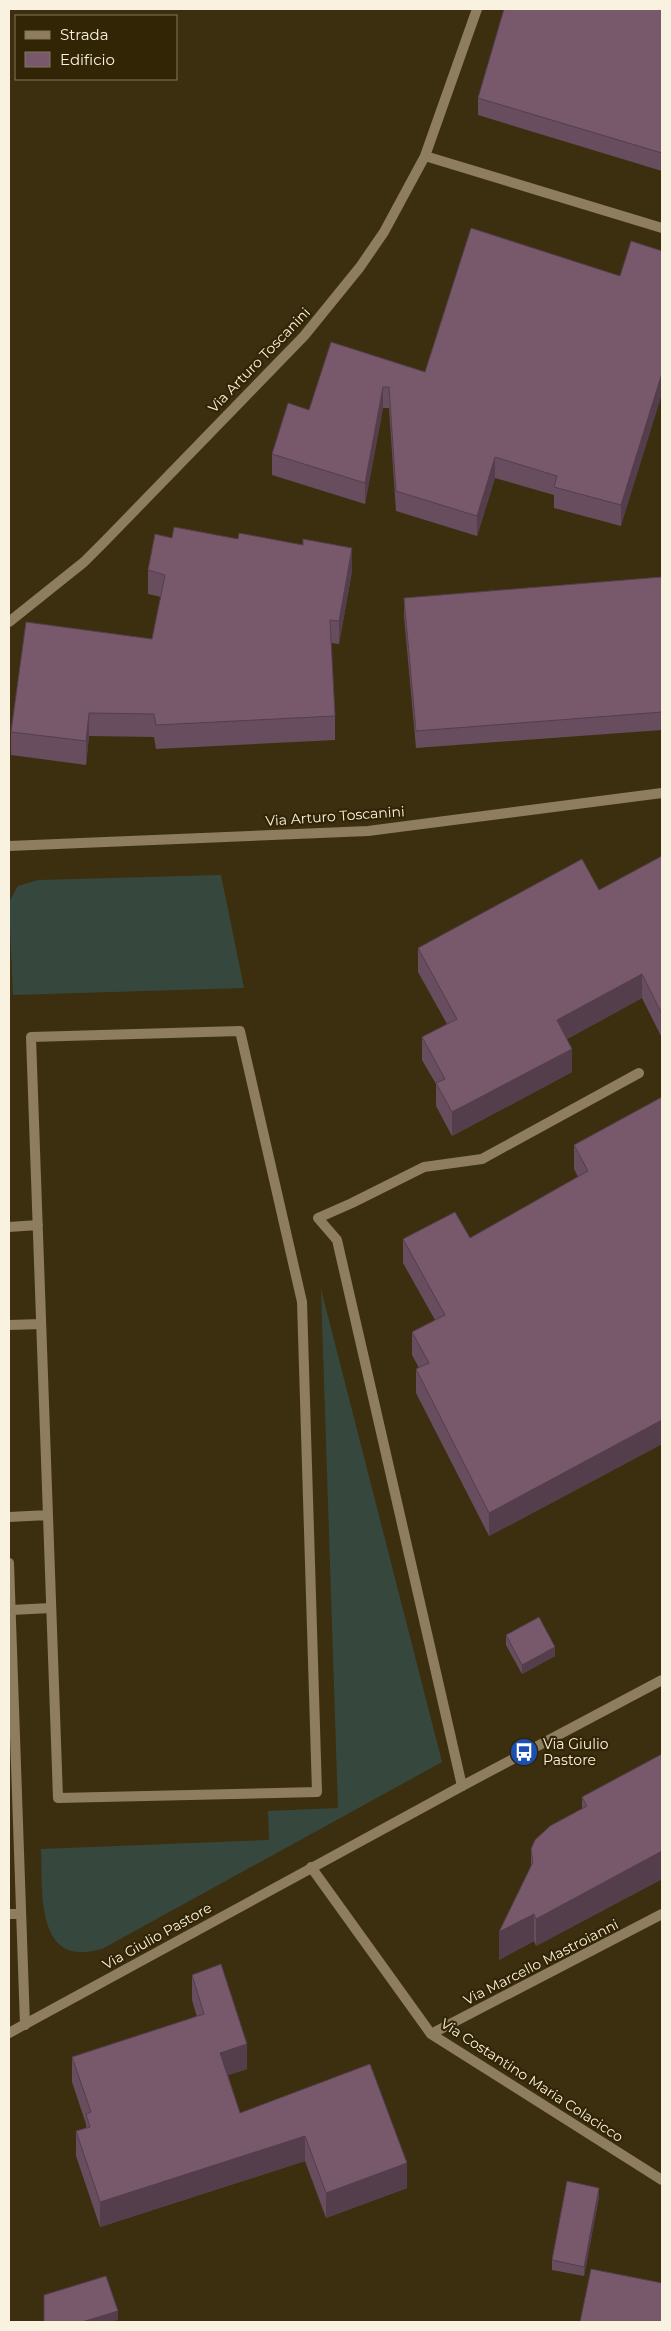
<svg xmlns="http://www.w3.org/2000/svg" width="671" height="2331" viewBox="0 0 671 2331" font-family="Montserrat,sans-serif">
  <rect width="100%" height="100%" fill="#3c2f10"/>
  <!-- grass -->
  <path fill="#36483e" d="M 221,875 L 244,988 L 13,995 L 9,902 L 18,886 L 38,880 Z
    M 321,1289 L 442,1762 L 102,1949 C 96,1950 89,1952 83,1952 C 35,1954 43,1881 41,1849 L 269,1840 L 268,1811 L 338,1808 Z"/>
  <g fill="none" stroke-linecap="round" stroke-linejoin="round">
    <!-- service -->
    <path stroke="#8e7d5e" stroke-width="10" d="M 240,1031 L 302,1302 L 317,1792 L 58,1798 L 31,1037 Z
      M 9,1227 L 38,1225
      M 9,1325 L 41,1324
      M 9,1517 L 48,1515
      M 11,1610 L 51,1608
      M 9,1914 L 21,1914"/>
    <!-- minor -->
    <path stroke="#8e7d5e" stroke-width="10" d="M 425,156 L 662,228
      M 9,622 L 84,562 L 106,540 L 304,336 L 360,267 L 384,232 L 425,156 L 477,9
      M 9,846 L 368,831 L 662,793
      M 9,1563 L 25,2025
      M 462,1786 L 337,1240 L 318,1218 L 352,1203 L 424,1167 L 482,1159 L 639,1073
      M 311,1867 L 431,2034 L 662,2180
      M 431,2034 L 662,1914"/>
    <!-- tertiary -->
    <path stroke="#8e7d5e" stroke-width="10" d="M 9,2033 L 462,1786 L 662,1680"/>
  </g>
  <!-- wall -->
  <path fill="#674d5d" d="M 662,9 L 662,171 L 478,115 L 478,98 Z
    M 631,241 L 621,526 L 554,508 L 554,495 L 495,478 L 477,536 L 396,511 L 389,408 L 383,408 L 365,504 L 272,475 L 272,454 L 309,410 L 425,372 L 620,276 Z
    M 172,538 L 352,571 L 339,644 L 331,643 L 335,716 L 335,740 L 156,749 L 154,737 L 89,736 L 86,765 L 11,755 L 11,732 L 152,639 L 161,597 L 148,594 L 148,570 Z
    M 662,577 L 662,730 L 416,748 L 404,616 L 404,598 Z
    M 662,856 L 662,1038 L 642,998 L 567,1039 L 572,1072 L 452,1136 L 436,1106 L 436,1084 L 422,1060 L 422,1037 L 447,1024 L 418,972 L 418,948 L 599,890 Z
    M 662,1097 L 662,1444 L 489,1536 L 416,1393 L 416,1369 L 419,1368 L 412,1355 L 412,1332 L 435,1320 L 403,1263 L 403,1239 L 470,1238 L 578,1177 L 574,1169 L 574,1145 Z
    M 506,1635 L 555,1656 L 522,1674 L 506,1645 Z
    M 662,1754 L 662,1879 L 536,1946 L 534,1941 L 499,1960 L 531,1866 L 531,1849 L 582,1809 L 582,1797 Z
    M 192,1975 L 247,2069 L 228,2075 L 240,2113 L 370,2064 L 407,2188 L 326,2218 L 305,2161 L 100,2227 L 76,2156 L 76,2131 L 86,2128 L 86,2124 L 72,2082 L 72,2057 L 197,2017 L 192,2000 Z
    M 599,2197 L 584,2276 L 552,2270 L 552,2260 Z"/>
  <!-- shaded-wall -->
  <path fill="#543e4c" d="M 662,373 L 662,394 L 621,526 L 621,505 Z
    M 383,387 L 383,408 L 365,504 L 365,483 Z
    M 495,457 L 495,478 L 477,536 L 477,516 Z
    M 352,548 L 352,571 L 339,644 L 339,621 Z
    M 89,713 L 89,736 L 86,765 L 86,741 Z
    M 642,974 L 642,998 L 557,1044 L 557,1020 Z
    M 572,1049 L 572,1072 L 452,1136 L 452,1112 Z
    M 662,1420 L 662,1444 L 489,1536 L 489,1513 Z
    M 555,1647 L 555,1656 L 522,1674 L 522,1665 Z
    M 662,1851 L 662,1879 L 536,1946 L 536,1919 Z
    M 534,1914 L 534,1941 L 499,1960 L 499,1932 Z
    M 247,2044 L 247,2069 L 220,2078 L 220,2053 Z
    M 305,2136 L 305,2161 L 100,2227 L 100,2202 Z
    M 407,2163 L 407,2188 L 326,2218 L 326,2193 Z
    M 599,2188 L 599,2197 L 584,2276 L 584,2267 Z
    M 118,2311 L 118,2320 L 110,2322 L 82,2322 Z"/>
  <!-- building -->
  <path fill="#78596c" stroke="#543e4c" d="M 504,9 L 662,9 L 662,153 L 478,98 Z
    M 471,228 L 620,276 L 631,241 L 662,251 L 662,373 L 621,505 L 554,487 L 557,476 L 495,457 L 477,516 L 396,491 L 389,387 L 383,387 L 365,483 L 272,454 L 288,403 L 309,410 L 331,342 L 425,372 Z
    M 174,527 L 238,539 L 239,533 L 303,545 L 303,539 L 352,548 L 339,621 L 330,620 L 335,716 L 156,725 L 154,714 L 89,713 L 86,741 L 11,732 L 26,622 L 152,639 L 165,575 L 148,570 L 155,534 L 172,538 Z
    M 662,577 L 662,712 L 416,731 L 404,598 Z
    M 662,856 L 662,1014 L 642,974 L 557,1020 L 572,1049 L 452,1112 L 436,1083 L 445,1079 L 422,1037 L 457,1019 L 418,948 L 582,859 L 599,890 Z
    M 662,1097 L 662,1420 L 489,1513 L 416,1369 L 429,1363 L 412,1332 L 445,1315 L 403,1239 L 455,1212 L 470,1238 L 588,1171 L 574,1145 Z
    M 539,1617 L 555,1647 L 522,1665 L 506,1635 Z
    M 662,1754 L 662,1851 L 536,1919 L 534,1914 L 499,1932 L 533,1862 L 531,1849 L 535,1840 L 550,1826 L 587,1806 L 582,1797 Z
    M 221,1964 L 247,2044 L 220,2053 L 240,2113 L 370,2064 L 407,2163 L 326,2193 L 305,2136 L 100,2202 L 76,2131 L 90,2127 L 86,2114 L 91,2112 L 72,2057 L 204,2014 L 192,1975 Z
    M 567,2181 L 599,2188 L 584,2267 L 552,2260 Z
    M 591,2269 L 662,2283 L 662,2322 L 580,2322 Z
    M 106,2276 L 118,2311 L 82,2322 L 44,2322 L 44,2295 Z"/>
  <!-- icons -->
  <defs>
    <symbol id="bus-disc" viewBox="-11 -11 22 22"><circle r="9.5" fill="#1a4fb4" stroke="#322505"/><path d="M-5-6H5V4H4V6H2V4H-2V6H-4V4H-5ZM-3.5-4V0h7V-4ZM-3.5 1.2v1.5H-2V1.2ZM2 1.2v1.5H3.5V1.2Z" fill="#fff"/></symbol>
  </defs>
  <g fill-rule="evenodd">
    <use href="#bus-disc" x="508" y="1736" width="32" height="32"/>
  </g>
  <g text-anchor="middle" stroke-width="4.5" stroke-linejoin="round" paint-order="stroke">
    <!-- street labels -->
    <g font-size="14" fill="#faf2e0" stroke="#322505">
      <text transform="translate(259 360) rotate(-46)" y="5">Via Arturo Toscanini</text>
      <text transform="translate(335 816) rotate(-4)" y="5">Via Arturo Toscanini</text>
      <text transform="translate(157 1936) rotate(-29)" y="5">Via Giulio Pastore</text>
      <text transform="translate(541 1962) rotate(-27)" y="5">Via Marcello Mastroianni</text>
      <text transform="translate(532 2080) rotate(33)" y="5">Via Costantino Maria Colacicco</text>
    </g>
    <!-- poi labels -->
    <g font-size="14" fill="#faf2e0" stroke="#322505" text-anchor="start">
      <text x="543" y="1749">Via Giulio<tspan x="543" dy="16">Pastore</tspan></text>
    </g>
  </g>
  <!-- border -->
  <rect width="671" height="2331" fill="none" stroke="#faf2e0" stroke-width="20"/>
  <!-- legend -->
  <rect x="15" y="15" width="162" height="65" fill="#322505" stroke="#82775d"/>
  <rect x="25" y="31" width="25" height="8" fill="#8e7d5e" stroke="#82775d"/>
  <text x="60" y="40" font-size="15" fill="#faf2e0">Strada</text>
  <rect x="25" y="52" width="25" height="15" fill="#78596c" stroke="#82775d"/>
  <text x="60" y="65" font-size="15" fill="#faf2e0">Edificio</text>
</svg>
